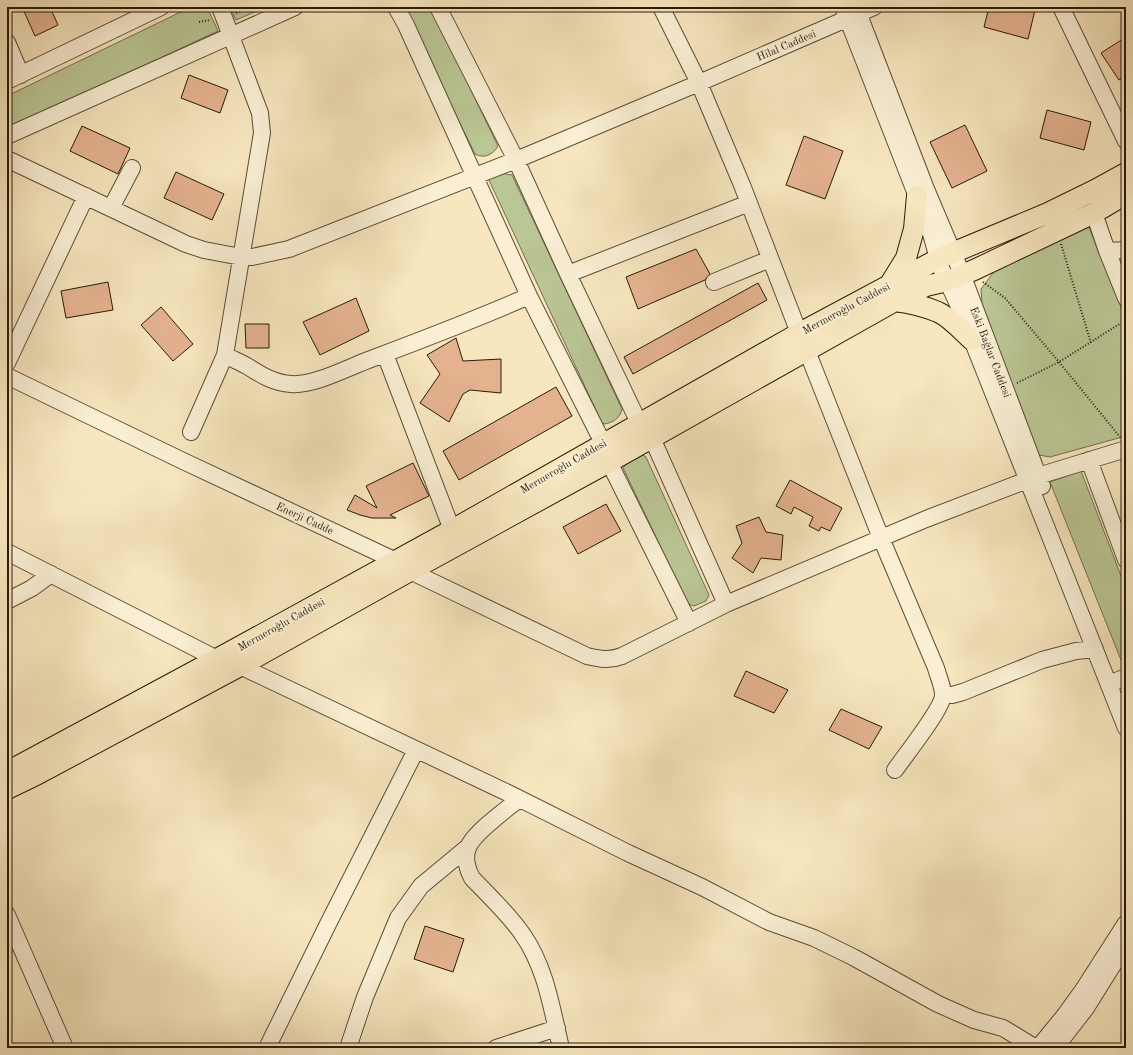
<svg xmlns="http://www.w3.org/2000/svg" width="1133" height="1055" viewBox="0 0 1133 1055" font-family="'Old Standard TT',serif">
  <rect width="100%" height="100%" fill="#f7e6be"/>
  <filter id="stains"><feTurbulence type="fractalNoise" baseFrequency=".005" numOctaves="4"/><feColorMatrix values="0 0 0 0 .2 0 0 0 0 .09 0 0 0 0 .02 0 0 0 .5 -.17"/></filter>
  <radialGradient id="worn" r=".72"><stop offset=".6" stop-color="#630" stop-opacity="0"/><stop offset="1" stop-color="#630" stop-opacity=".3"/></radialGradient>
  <!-- green -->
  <path fill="#bac694" stroke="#72704e" d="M 191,7 L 207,7 L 218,31 L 7,130 L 7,96 Z
    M 230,7 L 266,7 L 236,20 Z
    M 403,7 L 431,7 L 498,146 C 493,155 484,159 475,154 Z
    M 499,173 L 512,175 L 622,409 C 620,418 613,423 604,424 L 601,421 L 488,178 Z
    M 1088,225 L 1126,320 L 1126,436 L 1050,457 L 1039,455 L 983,316 L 981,289 L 996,269 Z
    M 643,455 L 646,457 L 709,595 L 706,601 L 694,606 L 688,604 L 623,468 L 626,464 Z
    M 1081,471 L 1126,589 L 1126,664 L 1123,665 L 1050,482 Z"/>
  <!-- building -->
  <path fill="#e4b28f" stroke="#291a08" d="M 22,7 L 50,7 L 58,25 L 35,36 Z
    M 989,7 L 1023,7 L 1035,10 L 1028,39 L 984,27 Z
    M 1126,37 L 1126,76 L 1119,80 L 1101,53 Z
    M 189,75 L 228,90 L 220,113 L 181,98 Z
    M 1047,110 L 1091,122 L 1084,150 L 1040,138 Z
    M 965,125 L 987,171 L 952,188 L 930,142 Z
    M 82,126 L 130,148 L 118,174 L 70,151 Z
    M 804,136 L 843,151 L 825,199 L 786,185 Z
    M 176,172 L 224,194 L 212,220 L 164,198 Z
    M 696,249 L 710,274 L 705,280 L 638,309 L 626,277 Z
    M 108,282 L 113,310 L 66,318 L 61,291 Z
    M 758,283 L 767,300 L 633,374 L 624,357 Z
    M 356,298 L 369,331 L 320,355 L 303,322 Z
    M 161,307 L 193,344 L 173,361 L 141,325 Z
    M 245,324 L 269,324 L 269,348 L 246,348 Z
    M 456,338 L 463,361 L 501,359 L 501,393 L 470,390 L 463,394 L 449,422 L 420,403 L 440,374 L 427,355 Z
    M 556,387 L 572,416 L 459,480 L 443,451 Z
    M 413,463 L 429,496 L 390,515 L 396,518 L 372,518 L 360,515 L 347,510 L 355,495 L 377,508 L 366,486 Z
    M 790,480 L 842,508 L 830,531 L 821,527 L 819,531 L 809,526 L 813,517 L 794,507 L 791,514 L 776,506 Z
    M 606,504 L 621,531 L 578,554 L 563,527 Z
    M 759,517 L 766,532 L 783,535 L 781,560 L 761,558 L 753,573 L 732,558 L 742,543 L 736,526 Z
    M 746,671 L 788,690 L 774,713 L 734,696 Z
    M 841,709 L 882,727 L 869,749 L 829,730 Z
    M 425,926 L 464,939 L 453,972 L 414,959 Z"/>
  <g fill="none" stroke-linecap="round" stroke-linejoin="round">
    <defs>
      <path id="minor" d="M 396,7 L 406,25 L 529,296 L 603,443
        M 438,7 L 516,160 L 568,274 L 639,423
        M 661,7 L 699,83 L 742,185 L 799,333
        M 843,7 L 930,230 L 940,266 L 957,302 L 1126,728
        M 856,7 L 926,189 L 962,274 L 1042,486
        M 1061,7 L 1126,141
        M 7,42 L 21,75
        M 7,81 L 161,7
        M 7,136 L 295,7
        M 7,159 L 186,244 L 204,250 L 241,257 L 252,257 L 289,249 L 516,160 L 699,83 L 874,7
        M 111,208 L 132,168
        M 1094,213 L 1107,251 L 1126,298
        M 1107,251 L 1126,250
        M 568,274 L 749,203
        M 714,282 L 770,259
        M 807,351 L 881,538 L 936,668 C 938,676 943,686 943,695 C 943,708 904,757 895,770
        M 385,354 L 452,530
        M 225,355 C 232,359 240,362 247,366 C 261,375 274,383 291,384 C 314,386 349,367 371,359 C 424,339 477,319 529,296
        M 7,363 L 86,196
        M 7,376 L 181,460 L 396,561 L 410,571 L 587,656 C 600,659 609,661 622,656 L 726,604 L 926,519 L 1038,476 L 1126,449
        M 191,432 L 225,355 L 262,133 L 260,113 L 220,7
        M 652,438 L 726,604
        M 1089,460 L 1126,560
        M 609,462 L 689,623
        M 7,552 L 217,659
        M 7,601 L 32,588 L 51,574
        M 240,666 L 508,793 L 628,853 L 702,887 L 769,922 L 814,938 L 853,957 L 938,1004 L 974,1020 L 1003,1028 L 1036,1048
        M 1109,684 L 1126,677
        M 943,695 L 952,695 L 963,692 L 1042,660 L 1076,651 L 1095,649
        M 519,799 C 507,809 472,834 468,848 C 464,857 467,869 472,878 C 489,896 509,914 523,935 C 546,968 552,1010 561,1048
        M 7,915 L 65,1048
        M 267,1048 L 328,924 L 416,750
        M 348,1048 L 365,997 L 398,918 L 421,886 L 468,847
        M 496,1048 L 557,1028
        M 1038,1048 L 1065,1015 L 1083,990 L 1126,923
        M 1055,1048 L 1086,1008 L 1126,944"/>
      <path id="major" d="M 890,284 L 906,258 L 914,229 L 917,196
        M 895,301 C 910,303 924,306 938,312 C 951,318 962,331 972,340
        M 7,772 L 217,659 L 452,530 L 794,336 L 938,259 L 1048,213 L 1095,190 L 1126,173
        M 7,789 L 36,775 L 240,666 L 410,571 L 609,462 L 895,301 L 926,286 L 947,281 L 974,270 L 1094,213 L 1126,194"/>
    </defs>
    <!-- minor casing -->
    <use href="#minor" stroke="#5c4d36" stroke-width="18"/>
    <!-- major casing -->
    <use href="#major" stroke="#291a08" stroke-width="22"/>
    <!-- path -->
    <path stroke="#291a08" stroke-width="2" stroke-dasharray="1 2" stroke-linecap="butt" d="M 236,13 L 249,7
      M 199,22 L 211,20
      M 1061,244 L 1091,343
      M 983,282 L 1005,298 L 1059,362 L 1120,437
      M 1017,383 L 1059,362 L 1126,320"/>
    <!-- minor -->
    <use href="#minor" stroke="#faefd5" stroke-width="16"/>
    <!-- major -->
    <use href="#major" stroke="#f7e6be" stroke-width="20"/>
  </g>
  <g text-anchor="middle" stroke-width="4" stroke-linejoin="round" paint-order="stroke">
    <!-- street labels -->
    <g font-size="11" fill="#291a08" stroke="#faefd5">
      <text transform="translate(786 45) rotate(-23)" y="4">Hilal Caddesi</text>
      <text transform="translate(846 308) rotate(-28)" y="4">Mermeroğlu Caddesi</text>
      <text transform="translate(991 352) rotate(69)" y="4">Eski Bağlar Caddesi</text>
      <text transform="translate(563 466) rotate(-30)" y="4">Mermeroğlu Caddesi</text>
      <text transform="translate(305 518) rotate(25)" y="4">Enerji Cadde</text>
      <text transform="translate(281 624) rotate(-29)" y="4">Mermeroğlu Caddesi</text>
    </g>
  </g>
  <!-- margin -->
  <rect width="1133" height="1055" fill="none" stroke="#f7e6be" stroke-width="24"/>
  <rect x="8" y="8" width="1117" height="1039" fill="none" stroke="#291a08" stroke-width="2"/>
  <rect x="12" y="12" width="1109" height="1031" fill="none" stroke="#291a08"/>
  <rect width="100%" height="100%" filter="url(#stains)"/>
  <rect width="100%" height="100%" fill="url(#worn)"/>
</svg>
